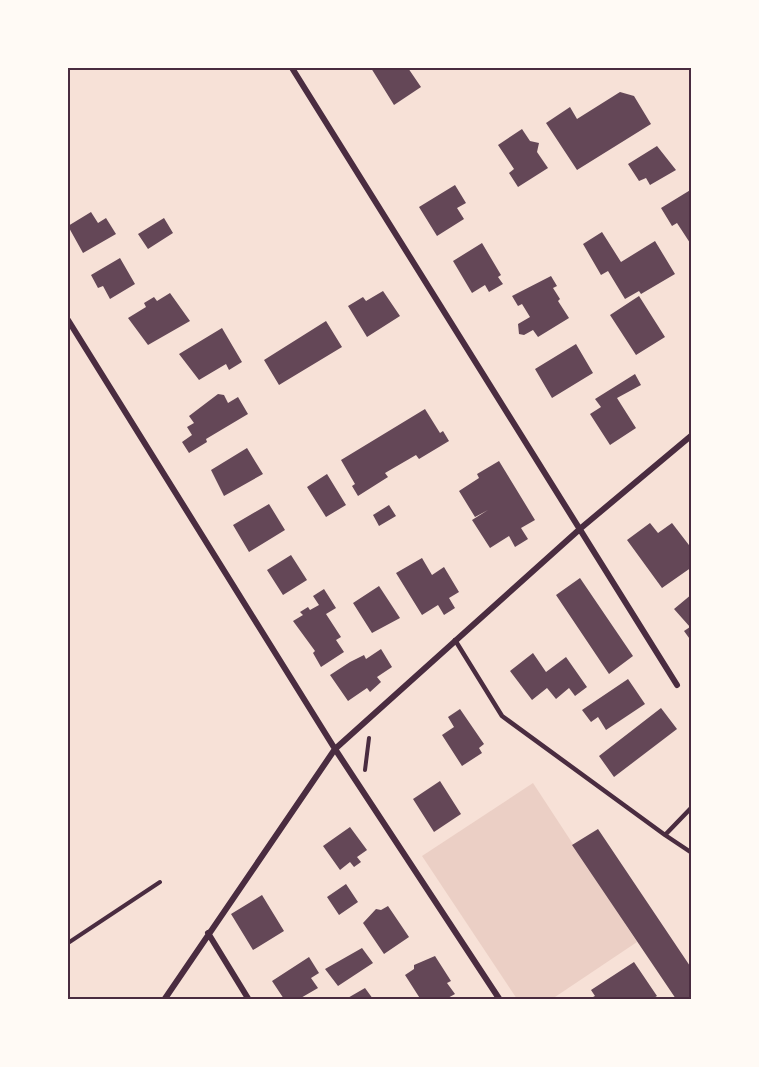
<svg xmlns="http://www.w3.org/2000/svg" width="759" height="1067" viewBox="0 0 759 1067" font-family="Karla,sans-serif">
  <rect width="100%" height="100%" fill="#f7e1d7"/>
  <!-- green -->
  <path fill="#ebcfc5" d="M 533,783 L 637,942 L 552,999 L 517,999 L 422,856 Z"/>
  <!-- building -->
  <path fill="#644757" d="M 371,68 L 408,68 L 421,87 L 394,105 Z
    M 620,92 L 634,96 L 651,124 L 577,170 L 546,123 L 570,107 L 577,119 Z
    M 522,129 L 530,141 L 539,143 L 537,152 L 548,168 L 518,187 L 509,173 L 514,169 L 498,145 Z
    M 657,146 L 676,170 L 650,185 L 646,178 L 639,181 L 628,164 Z
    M 455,185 L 466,203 L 457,208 L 464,219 L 437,236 L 419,207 Z
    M 692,189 L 692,246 L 677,223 L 672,226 L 661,208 Z
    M 91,212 L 98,223 L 106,218 L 116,234 L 83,253 L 68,226 Z
    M 164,218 L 173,233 L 148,249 L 138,234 Z
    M 602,232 L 621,262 L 655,241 L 675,274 L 641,294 L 639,291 L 625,299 L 608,271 L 601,275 L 583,244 Z
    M 482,243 L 501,275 L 498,277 L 503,284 L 489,292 L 485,285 L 472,293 L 453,261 Z
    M 120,258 L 135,284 L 110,299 L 103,286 L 98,288 L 91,275 Z
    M 551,276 L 557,286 L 553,288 L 560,299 L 558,301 L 569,318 L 538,337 L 533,330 L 524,335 L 519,334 L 518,324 L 530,317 L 522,304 L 518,306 L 512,296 Z
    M 383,291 L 400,316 L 367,337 L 348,306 L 363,297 L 366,301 Z
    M 170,293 L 190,321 L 148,345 L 128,318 L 146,307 L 144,303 L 154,297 L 157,301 Z
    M 639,296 L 665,337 L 636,355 L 610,315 Z
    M 326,321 L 342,347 L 279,385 L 264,360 Z
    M 222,328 L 242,362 L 229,370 L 226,364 L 199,380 L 179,354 Z
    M 576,344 L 593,373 L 552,398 L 535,369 Z
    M 635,374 L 641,385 L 617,398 L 636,428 L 610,445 L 590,414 L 601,407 L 595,399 Z
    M 218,394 L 224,395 L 228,403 L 238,397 L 248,414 L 206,439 L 207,442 L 189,453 L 182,442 L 192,435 L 187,427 L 194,423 L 189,416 Z
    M 425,409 L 440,433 L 443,431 L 449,441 L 419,459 L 416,455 L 385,473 L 388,477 L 358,496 L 352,486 L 355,484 L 341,460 Z
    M 247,448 L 263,474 L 224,496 L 211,470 Z
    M 499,461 L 535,520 L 521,528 L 528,539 L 515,547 L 509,536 L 490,548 L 472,520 L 488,510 L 475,517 L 459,491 L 479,478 L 477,474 Z
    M 327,474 L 346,505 L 326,517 L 307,487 Z
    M 269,504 L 285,530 L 249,552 L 233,525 Z
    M 389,505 L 396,516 L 379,526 L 373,515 Z
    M 650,523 L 658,533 L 672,523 L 692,549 L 692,567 L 662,588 L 627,540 Z
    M 291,555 L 307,580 L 283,595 L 267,570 Z
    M 422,558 L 432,575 L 444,567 L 459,592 L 449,598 L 455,608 L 444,615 L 438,605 L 422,615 L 396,573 Z
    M 580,578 L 633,656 L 609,674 L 556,595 Z
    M 379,586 L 400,618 L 372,633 L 353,603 Z
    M 324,589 L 336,608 L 326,614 L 341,637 L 336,640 L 344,652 L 321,667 L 313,653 L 315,651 L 293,621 L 303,615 L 300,612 L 308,607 L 310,610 L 319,605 L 313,596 Z
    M 692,594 L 692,642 L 684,631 L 690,627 L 674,609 Z
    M 381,649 L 392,667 L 377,677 L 381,682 L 370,692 L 367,688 L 348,701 L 330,675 L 350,662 L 364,655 L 366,659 Z
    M 533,653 L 546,672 L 566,657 L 587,687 L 575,696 L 569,688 L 556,699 L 547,688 L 532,700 L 510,671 Z
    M 628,679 L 645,704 L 606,730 L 598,717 L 591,722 L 582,710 Z
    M 661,708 L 677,729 L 614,777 L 599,756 Z
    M 460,709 L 484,744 L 479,748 L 482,753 L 462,766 L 442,735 L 454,727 L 448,717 Z
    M 440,781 L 461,814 L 434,832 L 413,799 Z
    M 350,827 L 367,850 L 357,857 L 361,862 L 354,867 L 350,862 L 340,870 L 323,846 Z
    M 598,829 L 692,969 L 692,999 L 676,999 L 572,845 Z
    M 346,884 L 358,902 L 339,915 L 327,897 Z
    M 262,895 L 284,931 L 253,950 L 231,914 Z
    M 388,906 L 409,937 L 384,954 L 363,923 L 376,909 L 381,910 Z
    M 362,948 L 373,963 L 338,986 L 325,969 Z
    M 435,956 L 451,981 L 447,983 L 455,994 L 446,999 L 421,1000 L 405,975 L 414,969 L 414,965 Z
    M 309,957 L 319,973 L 311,978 L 318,988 L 299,999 L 284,999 L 272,981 Z
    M 634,962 L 657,996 L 652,999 L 589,999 L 595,996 L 591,990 Z
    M 365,988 L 373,999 L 346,999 Z"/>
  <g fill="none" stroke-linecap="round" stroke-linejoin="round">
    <!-- path -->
    <path stroke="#4a2c40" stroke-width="4" d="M 365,770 L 369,738
      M 68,943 L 160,882"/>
    <!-- service -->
    <path stroke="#4a2c40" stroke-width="4.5" d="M 455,640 L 502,716 L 665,835
      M 692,807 L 665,835 L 692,853"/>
    <!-- minor -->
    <path stroke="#4a2c40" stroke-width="6" d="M 292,68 L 677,685
      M 68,320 L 335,749 L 500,1000
      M 208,933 L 249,1000
      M 164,1000 L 335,749 L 581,528 L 692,435"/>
  </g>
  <!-- border -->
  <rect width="759" height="1067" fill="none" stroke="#fffaf5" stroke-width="138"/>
  <rect x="69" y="69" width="621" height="929" fill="none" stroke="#4a2c40" stroke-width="2"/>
</svg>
